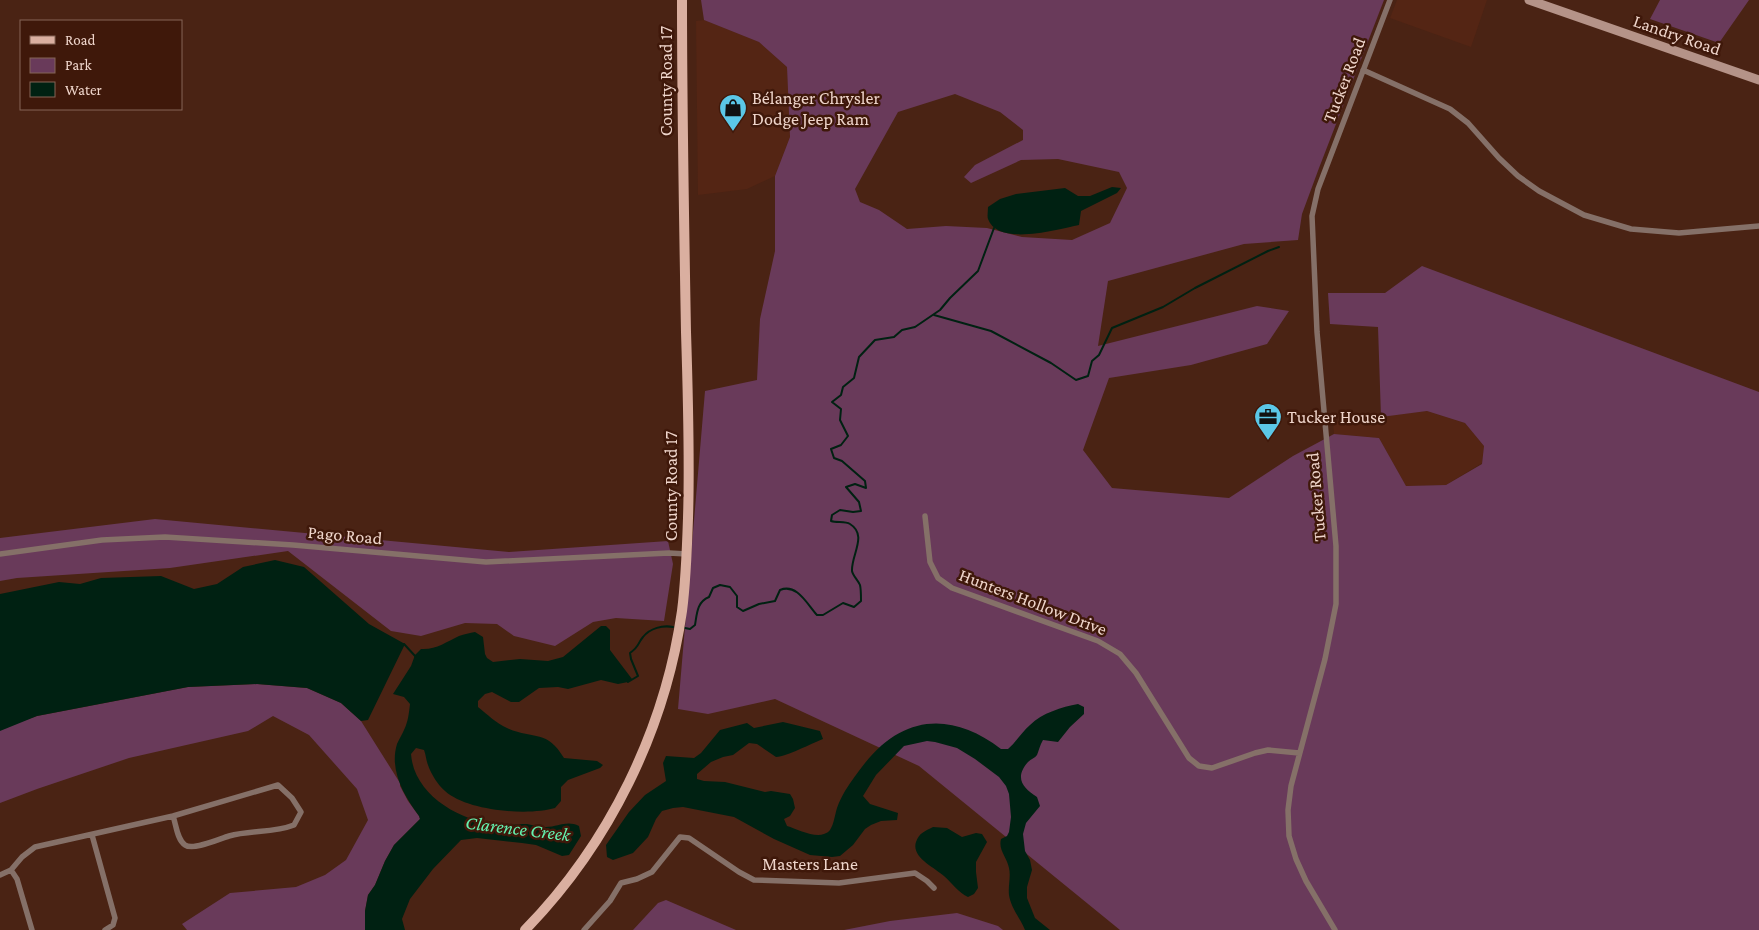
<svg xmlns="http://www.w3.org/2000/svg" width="1759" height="930" viewBox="0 0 1759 930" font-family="'Crimson Pro',serif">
  <rect width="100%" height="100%" fill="#4a2314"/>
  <!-- built -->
  <path fill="#542514" d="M 1397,0 L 1487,0 L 1471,47 L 1390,18 Z
    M 704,20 L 759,42 L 787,67 L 790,137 L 775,176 L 747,189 L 698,195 L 696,21 Z
    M 1427,411 L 1465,423 L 1484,446 L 1482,463 L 1446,485 L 1406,486 L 1379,438 L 1334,434 L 1333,422 Z"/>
  <!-- green -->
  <path fill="#693a5a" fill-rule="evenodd" d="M 701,0 L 1384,0 L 1319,168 L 1302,214 L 1298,240 L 1244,244 L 1108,281 L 1098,346 L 1257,306 L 1289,311 L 1267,344 L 1191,365 L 1109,378 L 1083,450 L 1112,488 L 1229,498 L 1293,456 L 1334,434 L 1379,438 L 1406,486 L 1446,485 L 1482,464 L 1484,446 L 1465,423 L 1427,411 L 1381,417 L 1378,327 L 1330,324 L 1328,293 L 1385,293 L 1422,266 L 1759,392 L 1759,930 L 1120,930 L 919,766 L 775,699 L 708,714 L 678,709 L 705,391 L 757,380 L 760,319 L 775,251 L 775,176 L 790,137 L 787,67 L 759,42 L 704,20 ZM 955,94 L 1000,112 L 1023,130 L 1023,140 L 975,165 L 964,177 L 971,183 L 1021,160 L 1058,159 L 1119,172 L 1127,188 L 1110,223 L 1072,240 L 1022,237 L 987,228 L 946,226 L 907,229 L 879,210 L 860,202 L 855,189 L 898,112 Z
    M 1660,0 L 1749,0 L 1719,43 L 1650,19 Z
    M 155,519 L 509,552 L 668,541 L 673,564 L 664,621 L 616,618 L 593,622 L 555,646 L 514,636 L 497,624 L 465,623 L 421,636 L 391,631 L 288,551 L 170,568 L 17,578 L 0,581 L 0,538 Z
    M 257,684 L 307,688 L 341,703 L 361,721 L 400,783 L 400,786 L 408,801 L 419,816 L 420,819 L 394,845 L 385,861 L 375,885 L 368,895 L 365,911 L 365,930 L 187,930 L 182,924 L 230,893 L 296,887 L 325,875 L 346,860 L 368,820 L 357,789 L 309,735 L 273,716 L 248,731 L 129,758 L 37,789 L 0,803 L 0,729 L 37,716 L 188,687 Z
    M 666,900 L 736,930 L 633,930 L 658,903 Z
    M 957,913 L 998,926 L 1003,930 L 844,930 L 890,921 Z"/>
  <!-- water -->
  <path fill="#002112" d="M 1112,187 L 1121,188 L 1117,193 L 1081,211 L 1079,225 C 1059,229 998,247 988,219 C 987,216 988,211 988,207 L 1000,199 L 1016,194 L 1065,188 L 1078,196 L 1090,196 Z
    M 275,560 L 304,567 L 369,624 L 405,644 L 368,720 L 361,721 L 341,703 L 307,688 L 257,684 L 188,687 L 37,716 L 0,731 L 0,594 L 59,582 L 80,584 L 101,578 L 161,576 L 194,589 L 217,584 L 243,567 Z
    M 601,626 L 606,626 L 610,630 L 610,650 L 632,679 L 628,682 L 618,684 L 601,680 L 568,689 L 558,687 L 539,688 L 519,702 L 511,702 L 492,692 L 485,694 L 478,701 L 478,707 C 488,715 496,723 507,728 C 534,740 547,729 564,758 L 597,761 L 603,765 L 600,768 L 568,780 L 561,787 L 561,801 L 555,808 C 528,816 467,811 445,791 C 438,785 431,774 428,765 C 426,760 426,755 424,750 L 416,748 L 411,754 C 414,795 459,820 496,825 C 506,826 517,824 527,824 C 533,825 540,827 546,827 C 558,827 567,820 579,826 L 581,836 L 569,855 L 562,856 L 536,845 L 522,843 L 477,838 L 461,840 L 433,869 L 410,899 L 402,919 L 405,930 L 365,930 L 365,911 L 368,895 L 375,885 L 385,861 L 394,845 L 420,819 L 419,816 C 404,796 389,770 397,744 C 399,739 402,735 404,730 C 408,722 409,713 410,704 L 404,697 L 393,694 L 411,666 L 415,655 L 421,649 C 436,650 446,642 459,636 C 464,634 470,633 475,632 L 483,637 L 485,654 L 487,658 L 493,662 L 520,659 L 548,661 L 563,657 Z
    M 1078,704 L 1084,707 L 1084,714 L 1070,727 L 1058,742 L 1043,740 C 1040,745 1039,750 1037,755 C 1035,758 1031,759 1028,762 C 1014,778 1023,788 1037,797 L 1040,806 L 1026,823 L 1023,834 L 1025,851 L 1030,860 L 1032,870 L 1027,887 L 1027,898 L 1035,918 L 1050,930 L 1025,930 C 1020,918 1011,908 1009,895 C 1008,886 1011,876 1009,868 C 1007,857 998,850 1001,839 L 1007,836 L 1009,832 L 1011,817 L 1009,794 L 1006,786 L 999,777 L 975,759 L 957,748 L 935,742 L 927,741 L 904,746 L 876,775 L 863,796 L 870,804 L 898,813 L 897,820 L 881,821 L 871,825 L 865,829 L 853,845 L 840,856 L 832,857 L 810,855 L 774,839 L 734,817 L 683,807 L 673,808 L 662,811 L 656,819 L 648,837 L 633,853 L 613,860 L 607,857 L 606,845 L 629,812 L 645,795 L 666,781 L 663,763 L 666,756 L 694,758 L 701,753 L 720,730 L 747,723 L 754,728 L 783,722 L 820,731 L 823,739 C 810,744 788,756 776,757 L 757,744 L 749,743 L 733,755 L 723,757 L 711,762 L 697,774 L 697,779 L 704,781 L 725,782 L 765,792 L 771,791 L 790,794 L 793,799 L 795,808 L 790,816 L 784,819 L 787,826 C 797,829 814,838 824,834 C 826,833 829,832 830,830 C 834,824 835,814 837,808 C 839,802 842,796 845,791 C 851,781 858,772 865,763 C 904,714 953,712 1001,749 L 1008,749 C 1016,742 1022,732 1030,725 C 1042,713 1062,707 1078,704 Z
    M 933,827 L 947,828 L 962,837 L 976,833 L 982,834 L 987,842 L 976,862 L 976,872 L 978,888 L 974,894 L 968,897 C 959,893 952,883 944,876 C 934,867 911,857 916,842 C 919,833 925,831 933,827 Z"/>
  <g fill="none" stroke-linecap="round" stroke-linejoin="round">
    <!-- stream -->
    <path stroke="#002112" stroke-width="2" d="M 934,315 L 991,331 L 1051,363 L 1076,380 L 1088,376 L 1092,361 L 1099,355 L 1112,328 L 1163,307 L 1195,288 L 1268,251 L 1279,247
      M 685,628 L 690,629 L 695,625 C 697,613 697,602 709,597 L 713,588 L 720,585 L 730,587 L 737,596 L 737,607 L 743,611 L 759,604 L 775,601 L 780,590 C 797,583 807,604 817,615 L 823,615 L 843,603 L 854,607 L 861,601 C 861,596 861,589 860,585 C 858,580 853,576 852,571 C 851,555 868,535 850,524 C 845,521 837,523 831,521 L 832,515 L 840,510 L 853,512 L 861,511 L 859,502 L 846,487 L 855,484 L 866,488 L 865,481 L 842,461 L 834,458 L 831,449 L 841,445 L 848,436 L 840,420 L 841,409 L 832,402 L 841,395 L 843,387 L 854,378 L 859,357 L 875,340 L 894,337 L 902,330 L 915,327 L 940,310 L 950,298 L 978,271 L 994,228
      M 404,644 L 416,657
      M 628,682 L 638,676 L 631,659 L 630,653 C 640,646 637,644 643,637 C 650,628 663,625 673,627"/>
    <!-- street -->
    <path stroke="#857068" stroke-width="5.5" d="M 1363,70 L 1450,109 L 1468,123 L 1499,158 L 1518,176 L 1539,191 L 1584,215 L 1631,229 L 1679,233 L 1759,226
      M 925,516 L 930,562 L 938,578 L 952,588 L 1098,641 L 1120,654 L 1136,673 L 1189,758 L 1199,766 L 1212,768 L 1255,753 L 1268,750 L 1299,753
      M 0,554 L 102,540 L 165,537 L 293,545 L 486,562 L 669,553 L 687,554
      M 92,835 L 115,918 L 113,925 L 105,930
      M 11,870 L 17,879 L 32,930
      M 0,875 L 11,870 L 22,857 L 35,847 L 173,816 L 278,785 L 292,798 L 301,812 L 294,825 C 274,833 251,830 229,836 C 219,839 193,851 185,845 C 177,840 176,824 173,816
      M 584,930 L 610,901 L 621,883 L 637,879 L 652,872 L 680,837 L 689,838 L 739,872 L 754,880 L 839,883 L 915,873 L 927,881 L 934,888
      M 1335,930 L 1306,881 L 1296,859 L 1289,836 L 1288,810 L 1291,786 L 1325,659 L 1336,604 L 1336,546 L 1317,332 L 1312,216 L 1318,189 L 1390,0"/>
    <!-- secondary -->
    <path stroke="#b59388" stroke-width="9" d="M 1529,0 L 1759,80"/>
    <!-- primary -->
    <path stroke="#daafa0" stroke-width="10" d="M 525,930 C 609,844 665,730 682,611 C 686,580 687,549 688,518 C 690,456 688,394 686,332 C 684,222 682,111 682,0"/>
  </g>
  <!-- icons -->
  <defs>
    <symbol id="shop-pin" viewBox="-11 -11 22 30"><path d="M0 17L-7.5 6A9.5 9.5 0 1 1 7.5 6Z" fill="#5bc7e7" stroke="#3f180a"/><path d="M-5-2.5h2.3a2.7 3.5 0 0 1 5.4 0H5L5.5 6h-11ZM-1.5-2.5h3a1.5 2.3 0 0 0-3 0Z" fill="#111"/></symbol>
    <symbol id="office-pin" viewBox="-11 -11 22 30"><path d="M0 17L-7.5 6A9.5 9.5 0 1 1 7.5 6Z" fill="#5bc7e7" stroke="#3f180a"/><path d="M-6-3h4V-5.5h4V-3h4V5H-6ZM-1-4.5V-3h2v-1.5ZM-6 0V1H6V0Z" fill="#111"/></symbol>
  </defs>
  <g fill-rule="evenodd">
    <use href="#shop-pin" x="717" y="92" width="32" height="43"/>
    <use href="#office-pin" x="1252" y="401" width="32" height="43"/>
  </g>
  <g text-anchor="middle" stroke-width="5" stroke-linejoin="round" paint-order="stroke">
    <!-- street labels -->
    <g font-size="18" fill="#efd5cb" stroke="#3f180a">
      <text transform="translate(1677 35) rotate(19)" y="6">Landry Road</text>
      <text transform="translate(1344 80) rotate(-69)" y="6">Tucker Road</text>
      <text transform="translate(666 81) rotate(-90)" y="6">County Road 17</text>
      <text transform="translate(671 486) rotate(-90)" y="6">County Road 17</text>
      <text transform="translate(1316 497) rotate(-95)" y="6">Tucker Road</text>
      <text transform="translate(345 535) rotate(5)" y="6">Pago Road</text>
      <text transform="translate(1033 602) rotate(21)" y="6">Hunters Hollow Drive</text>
      <text x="810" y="870">Masters Lane</text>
    </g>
    <!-- poi labels -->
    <g font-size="18" fill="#efd5cb" stroke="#3f180a" text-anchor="start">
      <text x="752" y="104">Bélanger Chrysler<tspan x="752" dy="21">Dodge Jeep Ram</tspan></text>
      <text x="1287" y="423">Tucker House</text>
    </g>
    <!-- water labels -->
    <g font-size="19" font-style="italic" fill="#64f3b0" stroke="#3f180a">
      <text transform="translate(518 828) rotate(7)" y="7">Clarence Creek</text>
    </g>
  </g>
  <!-- legend -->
  <rect x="20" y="20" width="162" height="90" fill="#3f180a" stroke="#856457"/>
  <rect x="30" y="36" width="25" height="8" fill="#daafa0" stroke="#856457"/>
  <text x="65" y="45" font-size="15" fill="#efd5cb">Road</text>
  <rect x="30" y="58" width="25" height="15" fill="#693a5a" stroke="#856457"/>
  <text x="65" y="70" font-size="15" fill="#efd5cb">Park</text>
  <rect x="30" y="82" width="25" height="15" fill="#002112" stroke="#856457"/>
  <text x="65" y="95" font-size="15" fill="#efd5cb">Water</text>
</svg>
